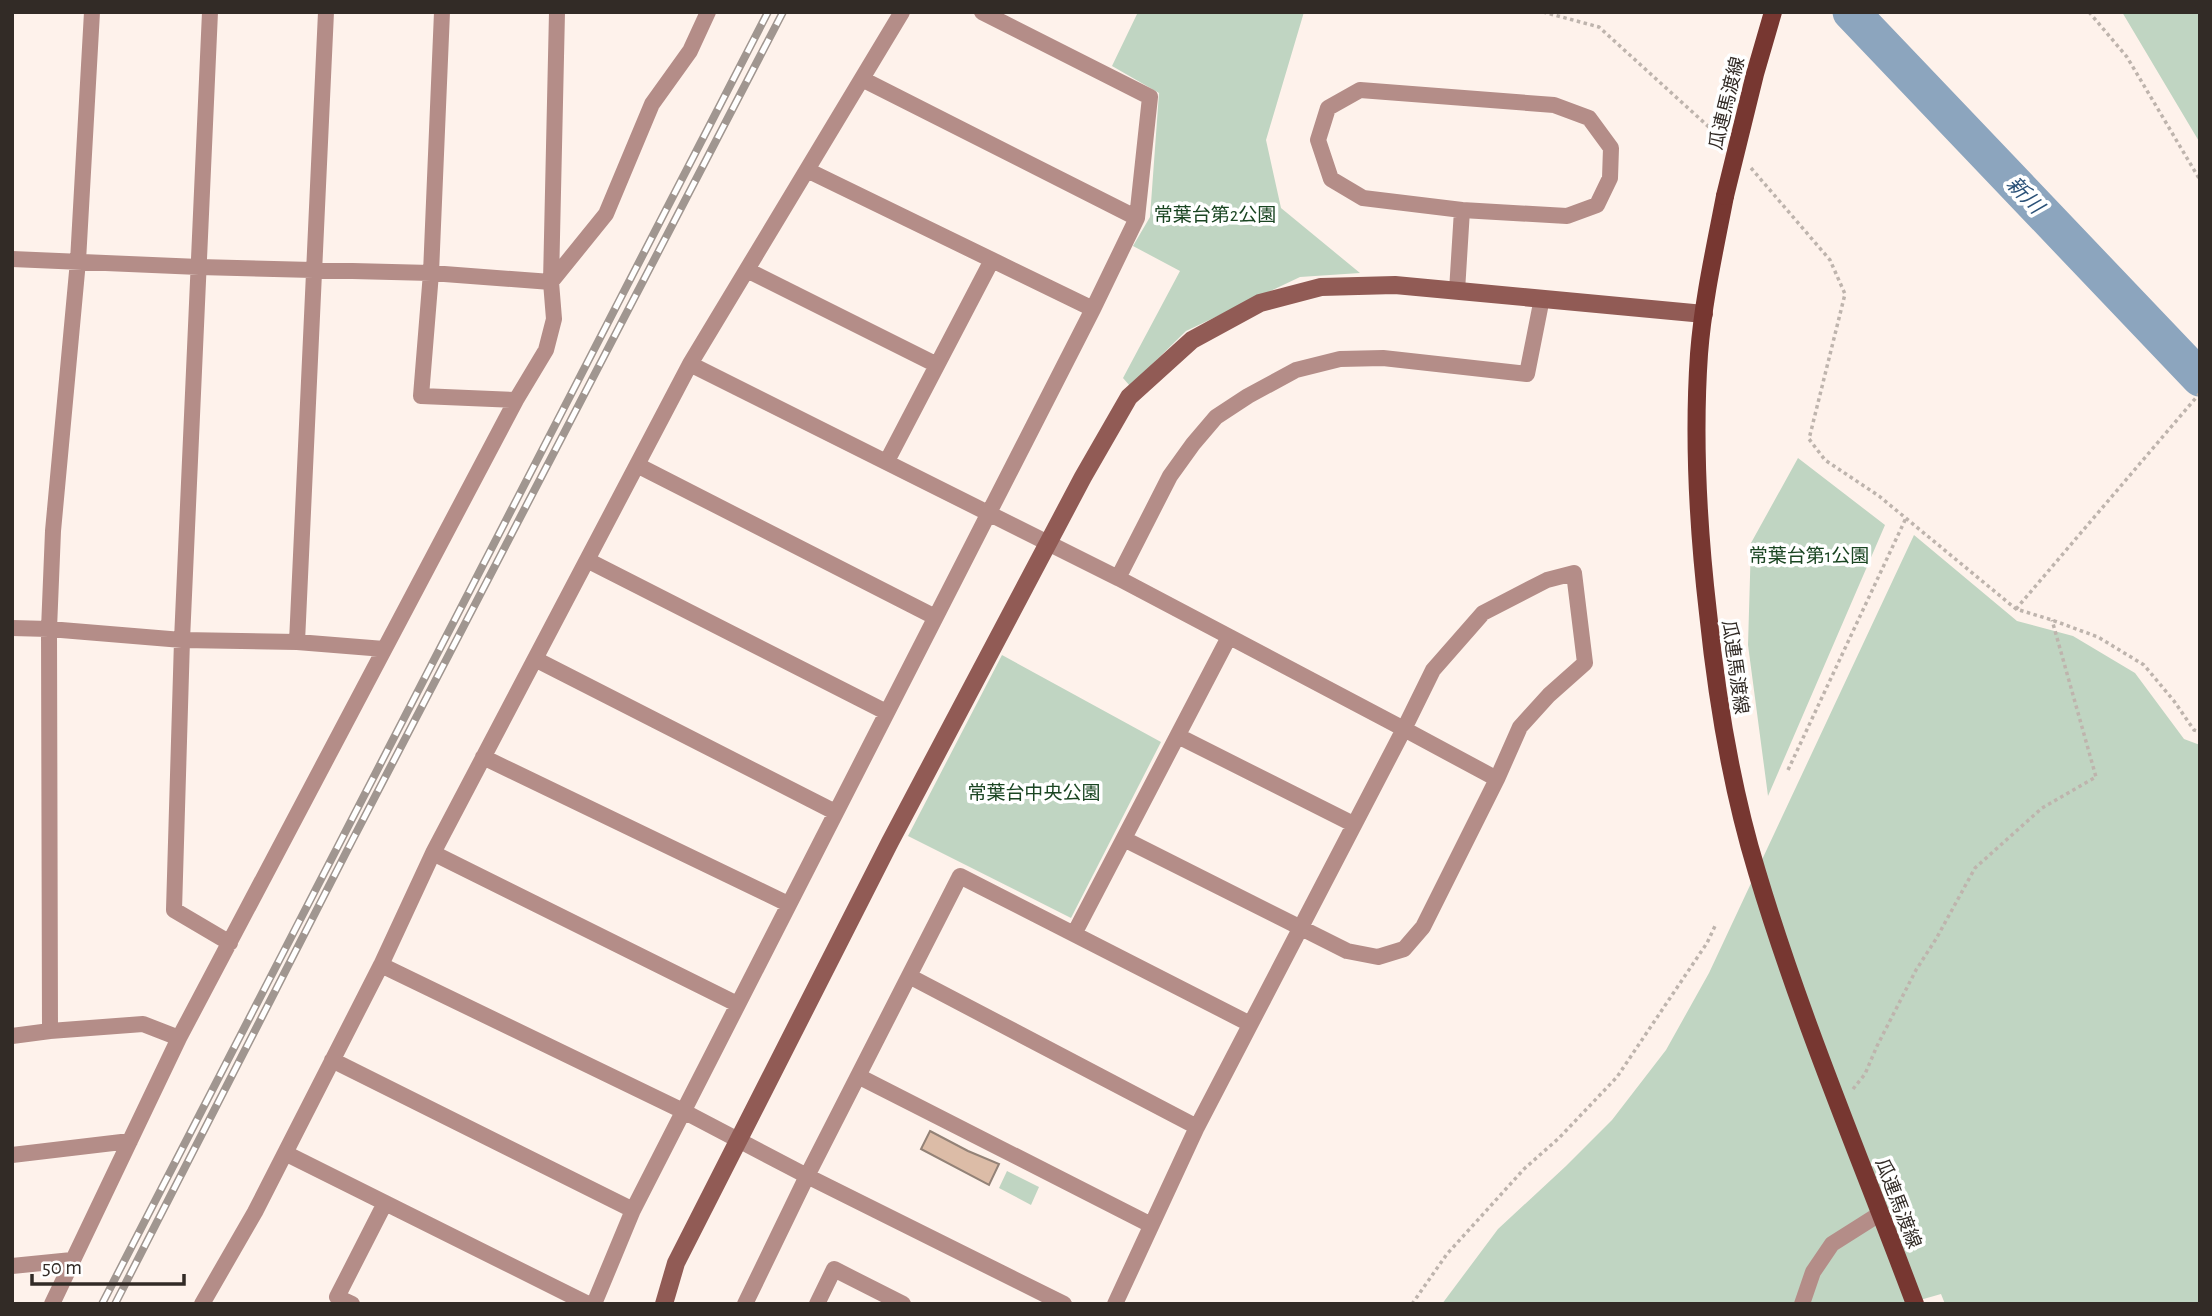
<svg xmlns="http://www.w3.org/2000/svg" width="2212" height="1316" viewBox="0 0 2212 1316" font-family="'Alegreya Sans','Noto Sans JP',sans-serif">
  <rect width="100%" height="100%" fill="#fef2eb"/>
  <!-- green -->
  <path fill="#c0d5c2" d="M 1138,12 L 1304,12 L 1266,140 L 1281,208 L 1360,273 L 1300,277 L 1186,331 L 1130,386 L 1123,378 L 1180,271 L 1133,246 L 1150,217 L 1159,93 L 1112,66 Z
    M 2122,12 L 2200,12 L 2200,143 Z
    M 1798,458 L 1885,525 L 1768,796 L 1748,645 L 1751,543 Z
    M 1914,535 L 2017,621 L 2073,636 L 2135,673 L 2184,739 L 2200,745 L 2200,1304 L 1945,1304 L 1941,1294 L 1906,1304 L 1442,1304 L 1498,1229 L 1566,1166 L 1612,1120 L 1666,1050 L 1709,973 Z
    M 1002,655 L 1161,742 L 1071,918 L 908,836 Z
    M 1007,1171 L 1039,1187 L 1031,1205 L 999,1188 Z"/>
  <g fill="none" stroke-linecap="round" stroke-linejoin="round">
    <!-- river -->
    <path stroke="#8ca5be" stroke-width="37" d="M 1851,12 L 2200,378"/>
  </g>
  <!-- building -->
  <path fill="#dcbca7" stroke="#938277" stroke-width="2" d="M 930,1131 L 968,1151 L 999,1164 L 989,1185 L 921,1149 Z"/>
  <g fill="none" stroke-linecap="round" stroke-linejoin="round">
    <!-- path -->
    <path stroke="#beb4ad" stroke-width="3.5" stroke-dasharray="3.5 3.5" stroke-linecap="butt" d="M 1543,12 L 1599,27 L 1721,138
      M 2089,12 L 2127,57 L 2200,180
      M 1751,168 L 1830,260 L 1845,294 L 1809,439 L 1825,460 L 1879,496 L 2016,609 L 2052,620 L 2098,637 L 2144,665 L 2174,701 L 2194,730 L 2200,732
      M 2016,609 L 2200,393
      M 1788,770 L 1906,518
      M 1853,1089 L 1865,1074 L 1877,1046 L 1916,970 L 1936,939 L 1975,868 L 2042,808 L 2096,777 L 2052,620
      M 1412,1304 L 1447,1254 L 1524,1169 L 1559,1138 L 1617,1077 L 1707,943 L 1716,924"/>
    <!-- street -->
    <path stroke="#b48d88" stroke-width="16" d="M 210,12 L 182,640 L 174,910 L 230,943
      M 442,12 L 431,273 L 421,396 L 516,400
      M 982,12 L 1150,97 L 1137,218
      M 807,170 L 1093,309
      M 12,259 L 199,267 L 431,273 L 551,282 L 557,12
      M 747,270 L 937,365
      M 1457,291 L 1462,210 L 1567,216 L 1597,205 L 1610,178 L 1611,148 L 1589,118 L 1554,105 L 1360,90 L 1328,108 L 1318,140 L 1331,179 L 1363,198 L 1462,210
      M 690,364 L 1118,578 L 1404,729 L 1197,1127 L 1115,1304
      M 887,461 L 992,260
      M 637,465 L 935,617
      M 587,560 L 886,712
      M 1118,578 L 1170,476 L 1193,444 L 1216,417 L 1248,396 L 1296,370 L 1340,359 L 1383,358 L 1527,374 L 1542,298
      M 12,628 L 49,629 L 182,640 L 297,642 L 384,649
      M 297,642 L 326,12
      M 535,659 L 835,812
      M 1178,736 L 1353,824
      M 483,757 L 788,904
      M 1124,839 L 1347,951 L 1378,957 L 1404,949 L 1423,927 L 1497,779 L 1404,729 L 1433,670 L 1483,613 L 1547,580 L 1574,573 L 1585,663 L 1549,695 L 1520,727 L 1497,779
      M 433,853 L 737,1004
      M 1074,934 L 1229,637
      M 381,965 L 683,1111 L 807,1176 L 1064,1304
      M 909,976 L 1197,1127
      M 50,1031 L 49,629 L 53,531 L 78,261 L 92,12
      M 12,1036 L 50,1031 L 143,1024 L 179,1038
      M 332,1060 L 633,1210
      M 858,1076 L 1151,1225
      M 285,1153 L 588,1304
      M 12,1155 L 130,1141
      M 12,1266 L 72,1260
      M 52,1304 L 179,1038 L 516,400 L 546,350 L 554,319 L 551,282 L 606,214 L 652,104 L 690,51 L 708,12
      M 202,1304 L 255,1212 L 381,965 L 433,853 L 690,364 L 902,12
      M 352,1304 L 337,1297 L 385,1203
      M 594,1304 L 633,1210 L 1093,309 L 1137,218 L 862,79
      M 745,1304 L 807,1176 L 960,876 L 1250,1024
      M 817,1304 L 834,1269 L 903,1304
      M 1802,1304 L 1813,1272 L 1832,1244 L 1881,1213"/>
    <!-- secondary -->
    <path stroke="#915b55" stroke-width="18" d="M 664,1304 L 676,1263 L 890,842 L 1083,477 L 1129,397 L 1192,340 L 1260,303 L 1321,287 L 1395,285 L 1704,314"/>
    <!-- primary -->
    <path stroke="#773731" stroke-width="18" d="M 1725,196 C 1715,248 1703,301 1699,354 C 1693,441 1698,527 1708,613 C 1717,700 1731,787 1757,872 C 1801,1019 1861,1160 1915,1304"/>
    <defs>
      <path id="rail" d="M 102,1304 L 768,12
        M 115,1304 L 353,839 L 783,12"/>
    </defs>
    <!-- rail casing -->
    <use href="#rail" stroke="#a09690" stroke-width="8"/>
    <!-- rail -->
    <use href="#rail" stroke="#fff" stroke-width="5" stroke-dasharray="16" stroke-linecap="butt"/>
    <!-- primary-bridge -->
    <path stroke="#773731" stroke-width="18" d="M 1725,196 L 1755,74 L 1773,12"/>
  </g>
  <g text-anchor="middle" stroke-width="7" stroke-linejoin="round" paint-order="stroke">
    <!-- street labels -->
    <g font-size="19" fill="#322b26" stroke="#fff">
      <text transform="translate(1726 103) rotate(-76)" y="7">瓜連馬渡線</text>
      <text transform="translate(1736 667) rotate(82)" y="7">瓜連馬渡線</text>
      <text transform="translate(1899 1203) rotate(69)" y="7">瓜連馬渡線</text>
    </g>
    <!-- park labels -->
    <g font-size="19" fill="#1a4522" stroke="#fff">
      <text x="1215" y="221">常葉台第2公園</text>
      <text x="1809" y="562">常葉台第1公園</text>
      <text x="1034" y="799">常葉台中央公園</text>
    </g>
    <!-- water labels -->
    <g font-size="21" font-style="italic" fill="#2c5278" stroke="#fff">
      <text transform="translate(2025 195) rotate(46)" y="7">新川</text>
    </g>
  </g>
  <!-- border -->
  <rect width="2212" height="1316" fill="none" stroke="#322b26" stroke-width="28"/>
  <!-- scale -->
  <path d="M32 1274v10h152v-10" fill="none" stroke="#322b26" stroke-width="3.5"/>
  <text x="42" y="1274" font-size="21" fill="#322b26" stroke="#ffffff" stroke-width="5" paint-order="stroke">50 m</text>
</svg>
